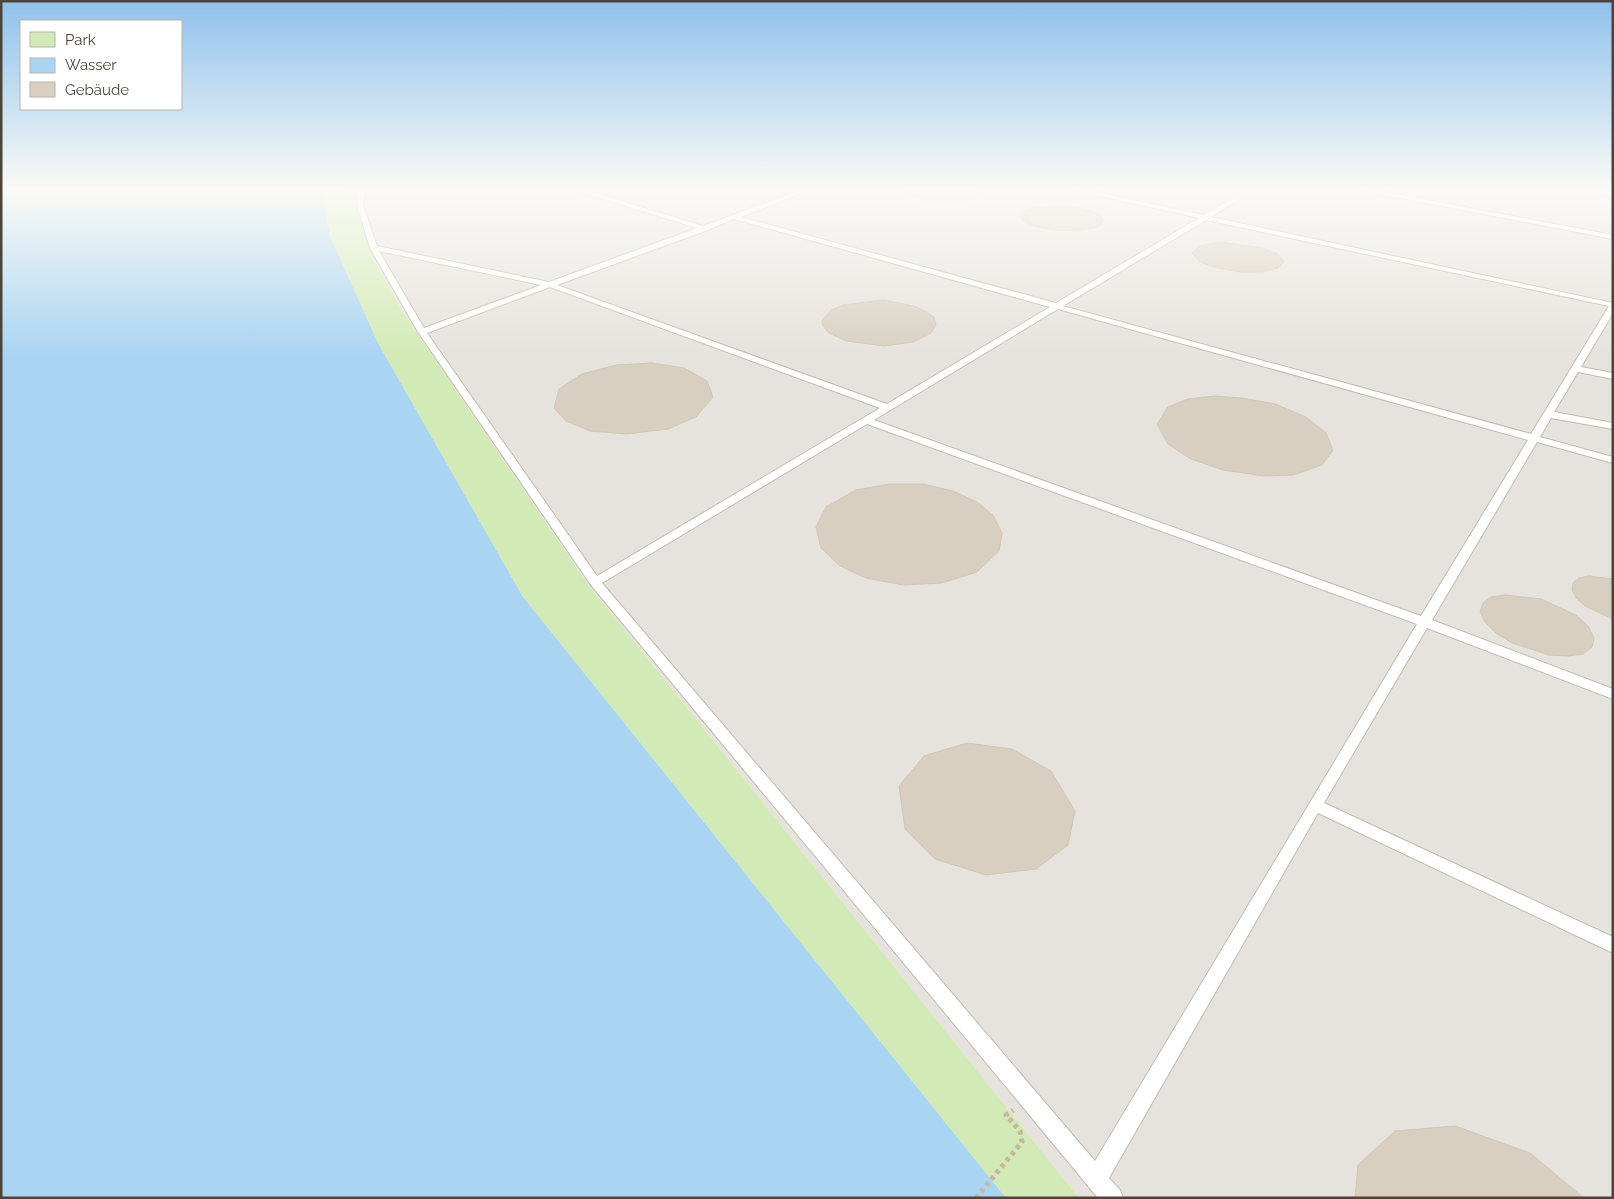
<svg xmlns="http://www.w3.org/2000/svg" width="1614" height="1199" viewBox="0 0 1614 1199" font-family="Raleway,sans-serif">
  <rect width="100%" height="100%" fill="#f6f3ec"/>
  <!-- industrial -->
  <path fill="#e6e2dd" d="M 355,189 L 1613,189 L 1613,1198 L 1079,1198 L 587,583 L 402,311 L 373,258 L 351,190 Z"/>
  <!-- green -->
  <path fill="#d2eab5" d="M 322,189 L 355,189 L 351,191 L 373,258 L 402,311 L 587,583 L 1079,1198 L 1006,1198 L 523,597 L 379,345 L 330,236 Z"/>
  <!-- water -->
  <path fill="#a9d4f2" d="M 1,189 L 322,189 L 330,236 L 379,345 L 523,597 L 1006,1198 L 1,1198 Z"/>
  <!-- building -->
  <path fill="#d8cfc1" stroke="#d3c7b4" d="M 904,189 L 979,189 L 980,193 L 974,198 L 962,201 L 943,202 L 924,200 L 908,195 Z
    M 1056,205 L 1078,207 L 1099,214 L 1104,221 L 1098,227 L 1077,231 L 1053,230 L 1033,226 L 1023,221 L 1020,215 L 1027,209 Z
    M 1221,242 L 1263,248 L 1278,254 L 1284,262 L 1278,268 L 1262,272 L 1241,272 L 1217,268 L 1200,262 L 1192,253 L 1199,246 Z
    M 883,300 L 914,306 L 927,312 L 934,317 L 936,325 L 931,333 L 913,342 L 884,346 L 846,341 L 829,333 L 823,326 L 822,321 L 831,310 L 843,305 Z
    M 652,363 L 684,368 L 707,381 L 713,397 L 696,417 L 668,429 L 627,434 L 590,431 L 566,421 L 554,408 L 559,389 L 582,374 L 616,365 Z
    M 1214,396 L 1242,398 L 1275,404 L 1306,417 L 1326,433 L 1333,450 L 1322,465 L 1293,475 L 1264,476 L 1223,470 L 1191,459 L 1168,444 L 1157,424 L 1168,407 L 1188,399 Z
    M 889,484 L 923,484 L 953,491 L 977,502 L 993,515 L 1002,533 L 999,551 L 977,572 L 942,583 L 903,585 L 866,578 L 840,566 L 821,548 L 816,527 L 826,507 L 856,490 Z
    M 1589,576 L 1613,579 L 1613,619 L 1585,606 L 1576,598 L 1572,590 L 1573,583 L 1579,578 Z
    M 1505,595 L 1541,599 L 1576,615 L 1588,626 L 1594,638 L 1592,647 L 1583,654 L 1568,656 L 1549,655 L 1512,643 L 1496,633 L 1485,622 L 1480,612 L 1483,603 L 1491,597 Z
    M 967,743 L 1012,749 L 1051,771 L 1075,811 L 1068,845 L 1036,869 L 986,875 L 935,859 L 905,829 L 899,786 L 924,756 Z
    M 1455,1126 L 1530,1153 L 1584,1198 L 1355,1198 L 1358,1165 L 1395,1131 Z"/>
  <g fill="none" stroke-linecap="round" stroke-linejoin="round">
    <defs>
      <path id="lane" d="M 366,189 L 363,205 L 377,246 L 549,282 L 697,228 L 571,189 L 582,189 L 703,226 L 803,189 L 813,189 L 741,217 L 1056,303 L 1199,218 L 1068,189 L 1082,189 L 1204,215 L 1248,189 L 1256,189 L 1211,217 L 1613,303 L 1613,313 L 1581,367 L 1613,373 L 1613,379 L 1578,372 L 1554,412 L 1613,423 L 1613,429 L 1551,418 L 1540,437 L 1613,457 L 1613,463 L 1537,442 L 1432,620 L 1613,689 L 1613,699 L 1427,628 L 1324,803 L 1613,937 L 1613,953 L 1318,813 L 1109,1178 L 1120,1190 L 1123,1198 L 1098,1198 L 591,585 L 418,332 L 370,248 L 357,205 L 358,190 ZM 734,219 L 1050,307 L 887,404 L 557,285 L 708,230 ZM 1206,220 L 1609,306 L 1531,434 L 1063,306 ZM 379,251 L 541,285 L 424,328 ZM 550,287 L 880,408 L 597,576 L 427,333 ZM 1058,309 L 1528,440 L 1421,616 L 874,420 ZM 867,424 L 1417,624 L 1095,1161 L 602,583 Z
        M 1354,189 L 1369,189 L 1613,235 L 1613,239 Z
        M 1585,189 L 1613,192 L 1613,196 L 1588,191 Z"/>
    </defs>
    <!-- lane casing -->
    <use href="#lane" stroke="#c2bbae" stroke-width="2"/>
    <!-- path -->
    <path stroke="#c4b79f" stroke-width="5" stroke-dasharray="4 4" stroke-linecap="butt" d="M 976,1198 L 1022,1142 L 1020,1131 L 1006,1115 L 1013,1110"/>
    <!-- lane -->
    <use href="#lane" fill="#fff" fill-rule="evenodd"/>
  </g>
  <!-- sky -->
  <linearGradient id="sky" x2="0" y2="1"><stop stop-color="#8fc1ec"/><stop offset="0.53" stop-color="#fbfaf6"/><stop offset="1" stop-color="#fbfaf6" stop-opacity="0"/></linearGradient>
  <rect width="1614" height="357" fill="url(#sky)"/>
  <!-- border -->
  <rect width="1614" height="1199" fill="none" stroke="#4b4439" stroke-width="5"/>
  <!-- legend -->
  <rect x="20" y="20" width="162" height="90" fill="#ffffff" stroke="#b7b4b0"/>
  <rect x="30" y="32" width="25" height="15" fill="#d2eab5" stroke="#b7b4b0"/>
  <text x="65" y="45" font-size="15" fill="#4b4439">Park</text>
  <rect x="30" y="58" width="25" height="15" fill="#a9d4f2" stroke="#b7b4b0"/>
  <text x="65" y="70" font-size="15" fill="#4b4439">Wasser</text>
  <rect x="30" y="82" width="25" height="15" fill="#d8cfc1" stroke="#b7b4b0"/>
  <text x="65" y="95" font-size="15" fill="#4b4439">Gebäude</text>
</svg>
